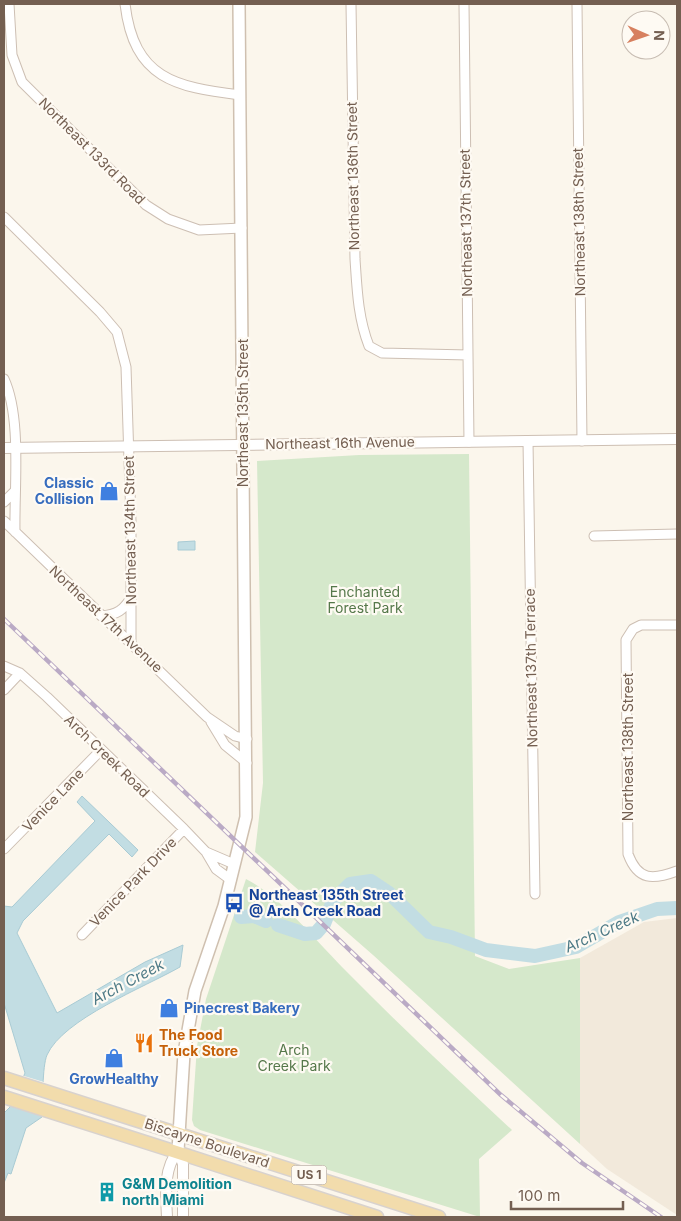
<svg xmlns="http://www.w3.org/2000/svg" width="681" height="1221" viewBox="0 0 681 1221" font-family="Inter,sans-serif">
  <rect width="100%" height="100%" fill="#fbf6ec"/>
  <!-- residential -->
  <path fill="#f2e9db" d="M 677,918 L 677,1215 L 607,1169 L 580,1144 L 580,958 L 644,922 Z"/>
  <!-- green -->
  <path fill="#d5e8cb" d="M 469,454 L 475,956 L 509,969 L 580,958 L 580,1144 L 373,955 L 255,852 L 263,783 L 257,461 L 359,455 Z
    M 246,879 C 281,897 318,943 347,972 C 400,1026 456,1078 512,1130 L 479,1159 L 480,1217 L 200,1130 L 194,1126 L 192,1120 L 197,1046 L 206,999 Z"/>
  <!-- water -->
  <path fill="#c2dde3" stroke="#a9cbd4" d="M 195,541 L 195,550 L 178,550 L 178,542 Z
    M 82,796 L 138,850 L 132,857 L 109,834 L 23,921 L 17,933 L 57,1013 L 145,962 L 183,945 L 180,967 C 145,987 63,1019 47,1055 C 42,1067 43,1102 42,1117 L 26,1128 L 11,1174 L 8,1173 L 4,1183 L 4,1113 L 10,1107 L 25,1073 L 4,1003 L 4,906 L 12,907 L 95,821 L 77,802 Z"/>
  <!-- pier -->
  <path fill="#fbf6ec" d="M 21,1075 L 47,1083 L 44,1117 L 10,1106 Z"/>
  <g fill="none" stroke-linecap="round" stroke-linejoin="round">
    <!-- river -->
    <path stroke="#c2dde3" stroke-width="14" d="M 241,917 L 254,916 L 266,921
      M 278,925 L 305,934 L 316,933 L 324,924 L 333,901 L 350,884 L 371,881 L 389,893 L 429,932 L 451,937 L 486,950 L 535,956 L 576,947 L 619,922 L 657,909 L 677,908"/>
    <defs>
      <path id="minor" d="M 9,4 L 12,55 L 22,82 L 146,205 L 168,219 L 199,230 L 242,228
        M 125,4 C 134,79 175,87 240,95
        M 351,4 L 355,259 C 357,289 358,318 369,346 L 382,353 L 468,355
        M 464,4 L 469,442
        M 577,4 L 582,441
        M 4,217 L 100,312 L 117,332 L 126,367 L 131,521 L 131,644
        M 4,379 C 22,418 14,488 15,532
        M 528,441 L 535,894
        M 4,502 L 15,491
        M 4,521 L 207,717 L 235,736 L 247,739
        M 594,536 L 677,534
        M 101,616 C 117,615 124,610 132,596
        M 677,625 L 641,625 L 633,629 L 626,640 L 628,854 C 638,881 653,880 677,871
        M 4,666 L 20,673 L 47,697 L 184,829 L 206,852 L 216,869 L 231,880
        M 4,690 L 20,673
        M 211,722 L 225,745 L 247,763
        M 4,849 L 101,750
        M 206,852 L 234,864
        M 82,935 L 184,829"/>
      <path id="tertiary" d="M 4,448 L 677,439
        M 167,1217 C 166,1195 163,1169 178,1151 L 183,1164 L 183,1217"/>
      <path id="secondary" d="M 178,1151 L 184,1053 L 195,991 L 224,906 L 246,817 L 239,4"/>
      <path id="primary" d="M 4,1078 L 439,1217
        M 4,1097 C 129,1136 252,1177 377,1217"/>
    </defs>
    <!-- minor casing -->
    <use href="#minor" stroke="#cdbfb3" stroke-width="11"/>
    <!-- tertiary casing -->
    <use href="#tertiary" stroke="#cdbfb3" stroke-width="12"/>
    <!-- secondary casing -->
    <use href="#secondary" stroke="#cfc0b0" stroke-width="14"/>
    <!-- primary casing -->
    <use href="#primary" stroke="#d8d2ce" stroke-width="15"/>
    <!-- minor -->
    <use href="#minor" stroke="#fff" stroke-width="9"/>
    <!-- tertiary -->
    <use href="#tertiary" stroke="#fff" stroke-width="10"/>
    <!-- secondary -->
    <use href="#secondary" stroke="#fff" stroke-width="11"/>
    <!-- primary -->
    <use href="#primary" stroke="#f2dcac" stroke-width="12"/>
    <defs>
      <path id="rail" d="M 4,619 L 501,1095 L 582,1163 L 661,1217"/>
    </defs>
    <!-- rail casing -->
    <use href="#rail" stroke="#baaac5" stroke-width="4.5"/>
    <!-- rail -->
    <use href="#rail" stroke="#fefaf3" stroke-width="2.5" stroke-dasharray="8" stroke-linecap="butt"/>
  </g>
  <!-- icons -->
  <defs>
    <symbol id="shop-bare" viewBox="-9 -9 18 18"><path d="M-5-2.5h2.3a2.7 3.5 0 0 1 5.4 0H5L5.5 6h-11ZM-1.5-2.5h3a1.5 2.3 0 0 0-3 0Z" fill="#3f7fe0" stroke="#fefaf3" stroke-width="2.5" paint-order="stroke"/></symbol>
    <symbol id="bus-bare" viewBox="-9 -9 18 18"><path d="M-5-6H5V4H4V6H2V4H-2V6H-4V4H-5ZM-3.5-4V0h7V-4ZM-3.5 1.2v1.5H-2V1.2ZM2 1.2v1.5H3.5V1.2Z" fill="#1a4fb4" stroke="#fefaf3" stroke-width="2.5" paint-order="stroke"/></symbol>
    <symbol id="restaurant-bare" viewBox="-9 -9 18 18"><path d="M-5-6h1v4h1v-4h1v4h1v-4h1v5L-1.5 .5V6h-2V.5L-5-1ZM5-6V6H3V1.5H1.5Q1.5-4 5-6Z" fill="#e8710a" stroke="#fefaf3" stroke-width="2.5" paint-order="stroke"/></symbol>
    <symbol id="building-bare" viewBox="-9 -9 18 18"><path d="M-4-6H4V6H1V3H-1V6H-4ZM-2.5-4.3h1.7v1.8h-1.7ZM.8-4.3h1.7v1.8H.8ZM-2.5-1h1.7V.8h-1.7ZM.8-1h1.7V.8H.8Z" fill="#0f9aa8" stroke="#fefaf3" stroke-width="2.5" paint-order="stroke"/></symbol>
  </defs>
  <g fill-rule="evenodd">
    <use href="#shop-bare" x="95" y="477" width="28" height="28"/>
    <use href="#bus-bare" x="220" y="889" width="28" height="28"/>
    <use href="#shop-bare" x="155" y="994" width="28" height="28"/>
    <use href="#restaurant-bare" x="130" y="1029" width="28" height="28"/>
    <use href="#shop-bare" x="100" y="1044" width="28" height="28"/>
    <use href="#building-bare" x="93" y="1178" width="28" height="28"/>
  </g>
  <g text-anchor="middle" stroke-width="4.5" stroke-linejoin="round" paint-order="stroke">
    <!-- shield labels -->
    <rect fill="#fefaf3" stroke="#9d8e82" stroke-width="1" x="291.5" y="1165.5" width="35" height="19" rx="4"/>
    <g font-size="12" font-weight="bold" fill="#745f51">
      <text x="309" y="1179">US 1</text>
    </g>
    <!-- street labels -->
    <g font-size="14" fill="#745f51" stroke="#fefaf3">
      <text transform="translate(92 151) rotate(45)" y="5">Northeast 133rd Road</text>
      <text transform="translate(353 176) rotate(-91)" y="5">Northeast 136th Street</text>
      <text transform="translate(579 222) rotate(-91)" y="5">Northeast 138th Street</text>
      <text transform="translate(466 223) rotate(-91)" y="5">Northeast 137th Street</text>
      <text transform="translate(243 413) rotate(-90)" y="5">Northeast 135th Street</text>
      <text transform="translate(340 443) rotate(-1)" y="5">Northeast 16th Avenue</text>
      <text transform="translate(130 530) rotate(-91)" y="5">Northeast 134th Street</text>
      <text transform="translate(106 619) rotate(43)" y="5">Northeast 17th Avenue</text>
      <text transform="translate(531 668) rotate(-91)" y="5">Northeast 137th Terrace</text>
      <text transform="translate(628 747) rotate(-90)" y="5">Northeast 138th Street</text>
      <text transform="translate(107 756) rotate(44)" y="5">Arch Creek Road</text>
      <text transform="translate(53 800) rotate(-46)" y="5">Venice Lane</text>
      <text transform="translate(133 882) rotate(-46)" y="5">Venice Park Drive</text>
      <text transform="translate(207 1143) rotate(18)" y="5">Biscayne Boulevard</text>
    </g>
    <!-- shop labels -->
    <g font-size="14" font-weight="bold" fill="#366cbe" stroke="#fefaf3" text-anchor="end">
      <text x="94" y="488">Classic<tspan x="94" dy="16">Collision</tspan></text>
      <text x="184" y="1013" text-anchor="start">Pinecrest Bakery</text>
      <text x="114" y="1084" text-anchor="middle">GrowHealthy</text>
    </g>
    <!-- park labels -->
    <g font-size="14" fill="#55784a" stroke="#fefaf3">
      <text x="365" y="597">Enchanted<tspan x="365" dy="16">Forest Park</tspan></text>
      <text x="294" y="1055">Arch<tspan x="294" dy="16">Creek Park</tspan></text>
    </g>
    <!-- transit labels -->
    <g font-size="14" font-weight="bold" fill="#164399" stroke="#fefaf3" text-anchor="start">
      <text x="249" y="900">Northeast 135th Street<tspan x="249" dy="16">@ Arch Creek Road</tspan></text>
    </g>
    <!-- food labels -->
    <g font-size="14" font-weight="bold" fill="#c56008" stroke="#fefaf3" text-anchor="start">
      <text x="159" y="1040">The Food<tspan x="159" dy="16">Truck Store</tspan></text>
    </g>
    <!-- culture labels -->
    <g font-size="14" font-weight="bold" fill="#0d838f" stroke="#fefaf3" text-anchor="start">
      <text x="122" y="1189">G&amp;M Demolition<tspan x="122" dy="16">north Miami</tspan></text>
    </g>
    <!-- water labels -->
    <g font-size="15" font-style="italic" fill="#4c7985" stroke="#fefaf3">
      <text transform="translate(602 932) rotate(-24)" y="5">Arch Creek</text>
      <text transform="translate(128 982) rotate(-28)" y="5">Arch Creek</text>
    </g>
  </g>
  <!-- border -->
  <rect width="681" height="1221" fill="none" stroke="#745f51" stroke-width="10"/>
  <!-- north arrow -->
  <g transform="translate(646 35) rotate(92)"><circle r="24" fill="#fefaf3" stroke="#c7bcb2"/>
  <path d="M0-4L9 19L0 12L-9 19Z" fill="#d7805f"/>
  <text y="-8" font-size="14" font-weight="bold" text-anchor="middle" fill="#745f51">N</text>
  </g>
  <!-- scale -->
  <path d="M511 1201v8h112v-8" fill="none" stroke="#745f51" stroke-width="2.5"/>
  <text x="518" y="1201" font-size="15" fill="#745f51" stroke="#fefaf3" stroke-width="4" paint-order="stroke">100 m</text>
</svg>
